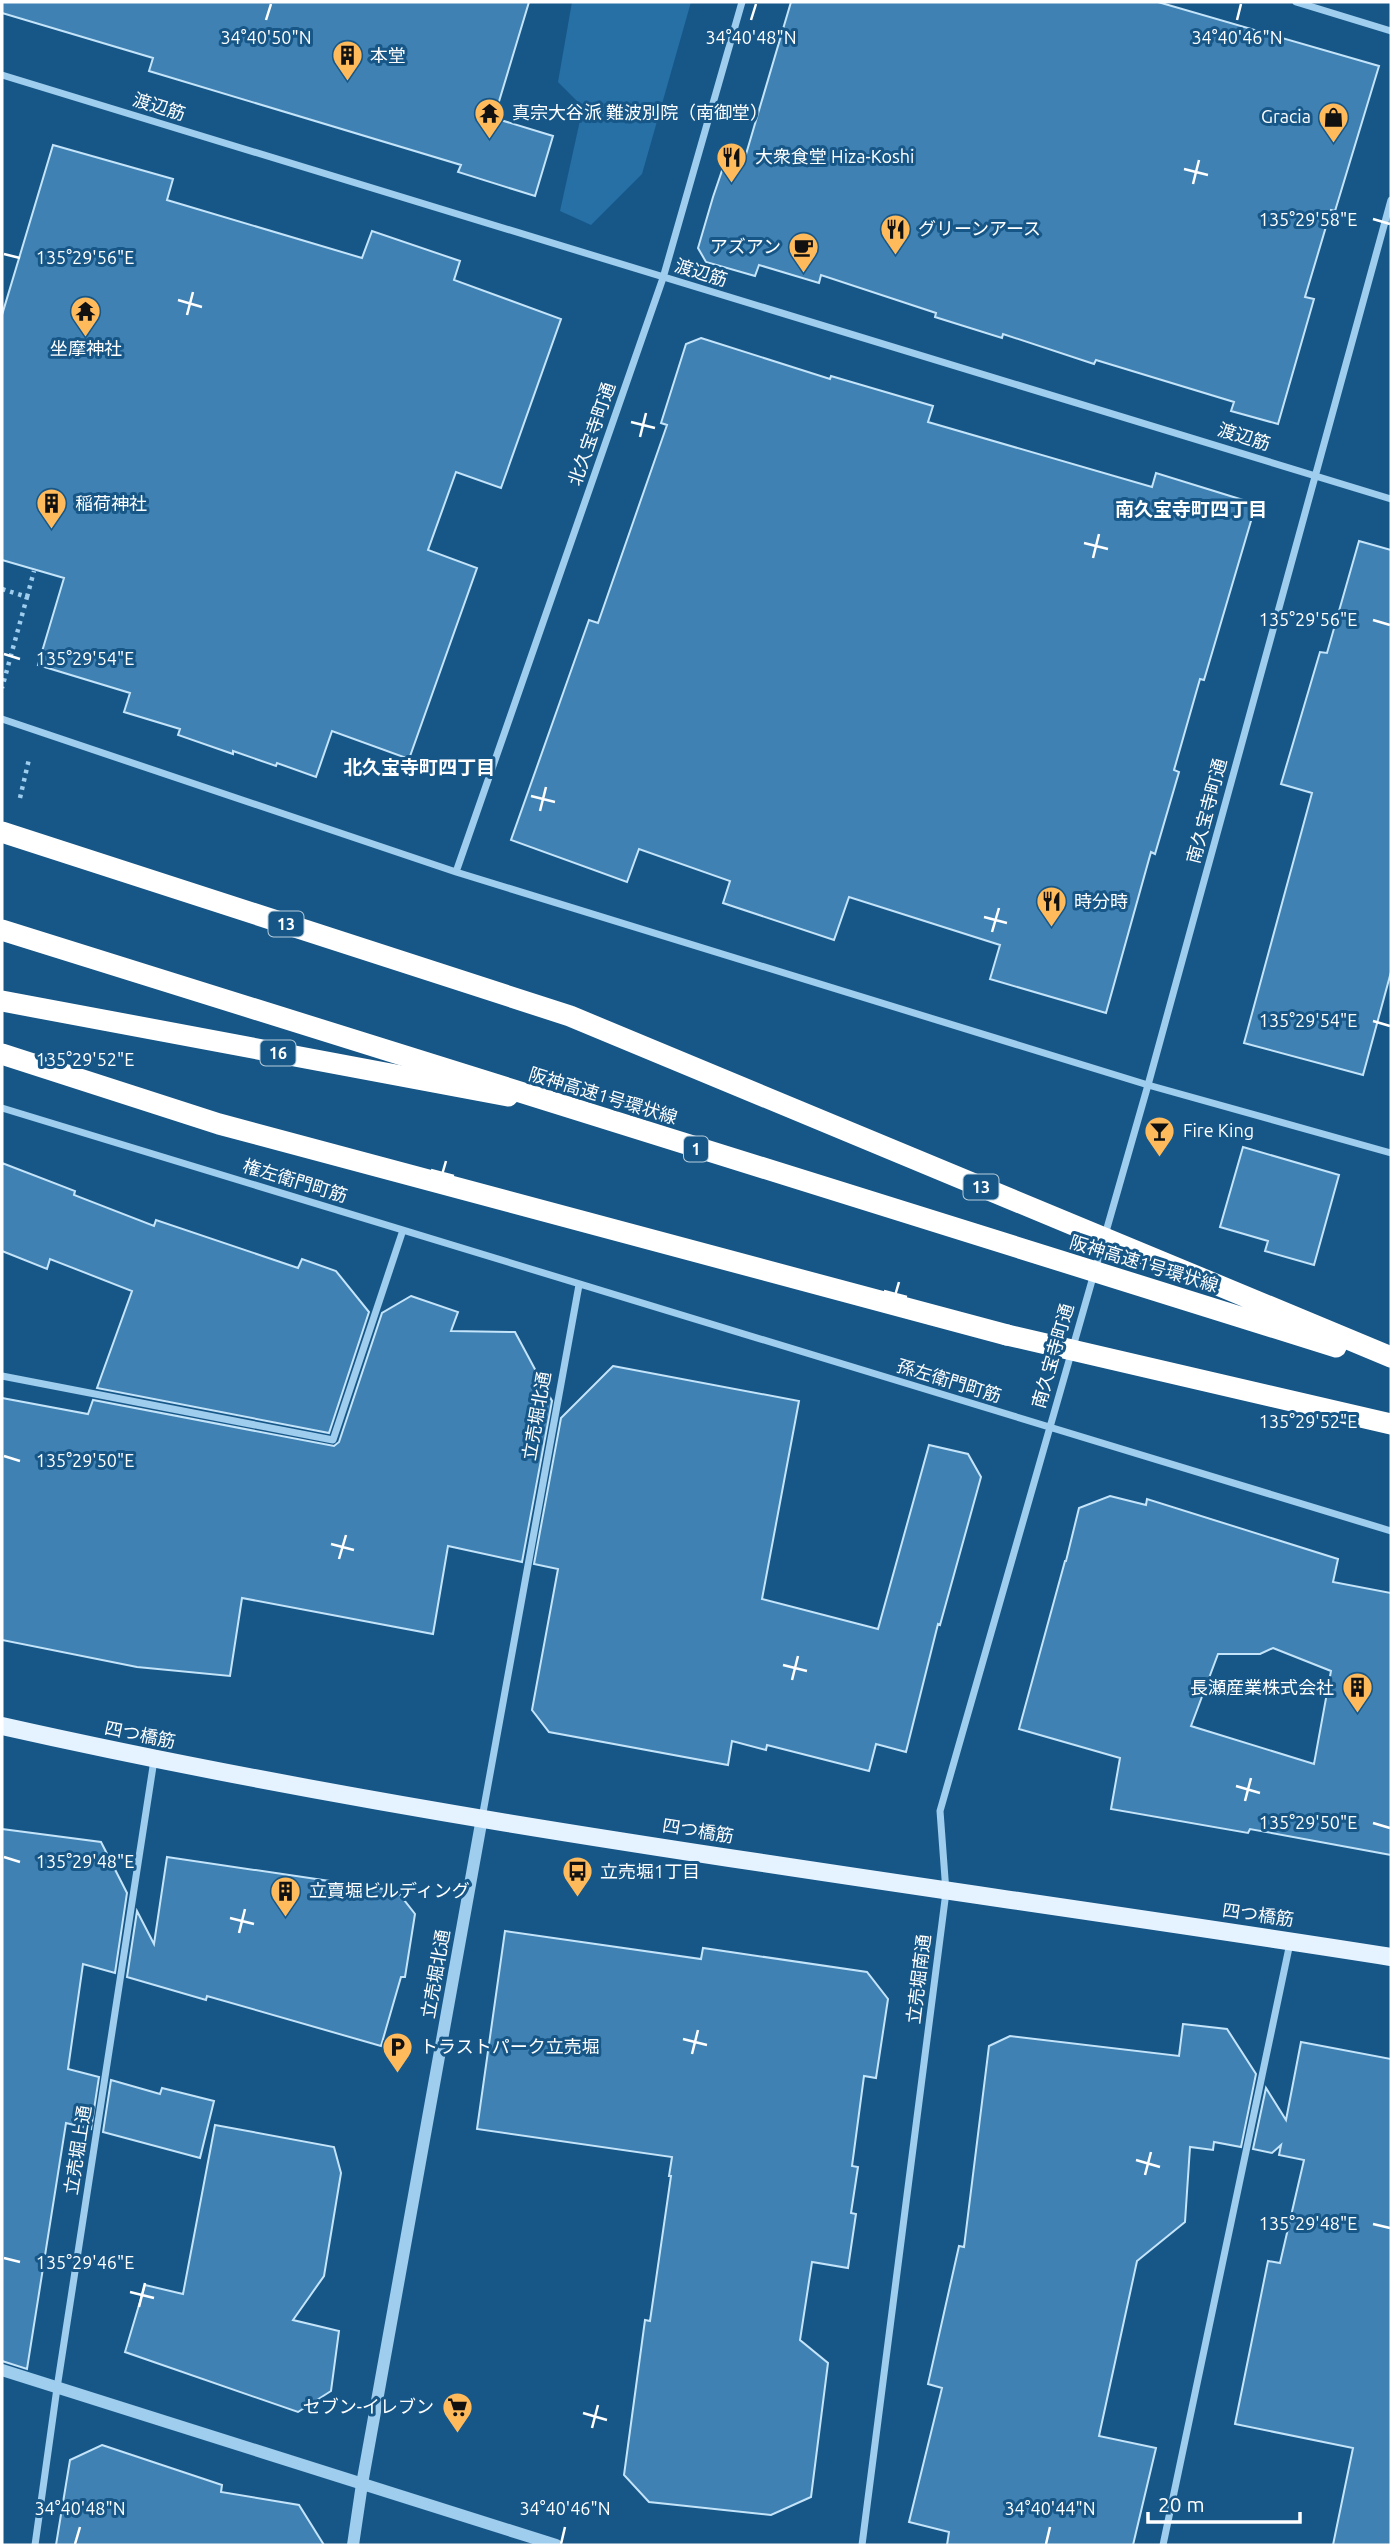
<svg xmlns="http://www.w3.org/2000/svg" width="1393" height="2547" viewBox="0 0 1393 2547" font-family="Ubuntu,'Noto Sans JP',sans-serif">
  <rect width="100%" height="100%" fill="#175788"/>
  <!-- green -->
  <path fill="#2670a6" d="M 572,2 L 691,2 L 642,174 L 591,225 L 560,211 L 583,107 L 558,82 Z"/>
  <!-- building -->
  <path fill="#3f81b2" stroke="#c4e4fa" stroke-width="2" fill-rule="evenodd" d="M 2,2 L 529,2 L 494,118 L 553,136 L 535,196 L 458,172 L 461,165 L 149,71 L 153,58 L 2,13 Z
    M 791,2 L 1158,2 L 1379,66 L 1335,211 L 1331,210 L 1305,297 L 1314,299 L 1278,424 L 1231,411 L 1234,402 L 1096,360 L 1094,364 L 1003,334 L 1002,338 L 935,317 L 936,313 L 821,275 L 819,283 L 759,265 L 755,276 L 706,262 L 698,248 L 713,197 L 727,156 L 744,161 Z
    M 53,145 L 173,179 L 167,200 L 362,258 L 372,231 L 460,261 L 454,280 L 561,319 L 501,488 L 456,472 L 428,550 L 477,568 L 409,759 L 332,731 L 316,777 L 277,763 L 276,766 L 233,751 L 233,754 L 178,735 L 180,729 L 124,712 L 130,693 L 38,665 L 64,578 L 2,560 L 2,315 Z
    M 701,338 L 830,379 L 831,376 L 933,406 L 928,422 L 1152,487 L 1156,473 L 1256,504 L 1204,680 L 1200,679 L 1174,770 L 1179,772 L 1155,854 L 1151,852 L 1106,1013 L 990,979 L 1000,945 L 849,897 L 834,940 L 723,903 L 730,881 L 639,849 L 627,882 L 511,840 L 589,620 L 598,623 L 667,425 L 661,423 L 686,344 Z
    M 1359,541 L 1391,550 L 1391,972 L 1363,1075 L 1244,1043 L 1312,793 L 1281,784 L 1320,652 L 1327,653 Z
    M 1243,1147 L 1339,1175 L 1314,1265 L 1265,1251 L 1268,1241 L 1220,1227 Z
    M 2,1163 L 75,1191 L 74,1195 L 154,1226 L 156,1220 L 298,1268 L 302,1259 L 336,1271 L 369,1312 L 329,1433 L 97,1388 L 132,1291 L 50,1259 L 47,1269 L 2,1251 Z
    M 411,1296 L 458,1312 L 451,1331 L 515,1332 L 552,1401 L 522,1562 L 448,1546 L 433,1634 L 242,1598 L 230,1676 L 137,1667 L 2,1640 L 2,1398 L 88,1414 L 93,1400 L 334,1446 L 339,1442 L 382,1313 Z
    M 613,1366 L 799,1401 L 762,1599 L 878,1629 L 929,1445 L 968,1454 L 981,1477 L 940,1625 L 938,1624 L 906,1752 L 876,1744 L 869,1771 L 767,1745 L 766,1750 L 732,1741 L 728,1765 L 549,1732 L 532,1710 L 558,1569 L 534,1564 L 561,1418 Z
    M 1110,1496 L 1146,1505 L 1147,1499 L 1338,1559 L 1333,1582 L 1391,1593 L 1391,1855 L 1250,1829 L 1248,1833 L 1111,1809 L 1120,1758 L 1019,1729 L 1065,1561 L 1066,1561 L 1079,1508 ZM 1273,1648 L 1331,1671 L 1314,1764 L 1191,1726 L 1218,1654 L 1260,1654 Z
    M 2,1829 L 101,1842 L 127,1893 L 115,1973 L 83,1964 L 68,2069 L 99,2077 L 91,2129 L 66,2123 L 27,2369 L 2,2361 Z
    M 167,1857 L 397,1891 L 415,1914 L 405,1977 L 401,1977 L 381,2046 L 207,1996 L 206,2000 L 127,1977 L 137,1911 L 154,1944 Z
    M 505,1931 L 701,1959 L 703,1948 L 867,1972 L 888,1999 L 876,2078 L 864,2076 L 852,2166 L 858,2167 L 851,2213 L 856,2214 L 848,2268 L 812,2262 L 800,2340 L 828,2363 L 811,2497 L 771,2515 L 649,2502 L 624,2475 L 645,2320 L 650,2321 L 671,2176 L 669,2176 L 672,2157 L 477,2129 Z
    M 1183,2024 L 1227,2029 L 1256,2074 L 1241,2147 L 1214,2142 L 1213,2150 L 1190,2147 L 1185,2222 L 1137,2261 L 1099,2436 L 1156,2448 L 1133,2545 L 947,2545 L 949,2532 L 909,2522 L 942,2388 L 928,2384 L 959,2246 L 964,2247 L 989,2046 L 1010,2036 L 1179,2056 Z
    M 1301,2042 L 1391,2059 L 1391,2545 L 1333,2545 L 1353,2448 L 1235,2424 L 1268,2261 L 1280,2263 L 1304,2160 L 1279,2155 L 1281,2145 L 1272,2153 L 1253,2149 L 1266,2088 L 1286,2120 Z
    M 111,2080 L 160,2094 L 162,2088 L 214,2101 L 200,2158 L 103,2132 Z
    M 215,2125 L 334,2147 L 341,2173 L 324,2276 L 293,2320 L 339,2331 L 331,2391 L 298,2412 L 125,2352 L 145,2285 L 183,2294 Z
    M 102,2445 L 222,2485 L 221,2492 L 299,2505 L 324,2545 L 56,2545 L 70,2460 Z"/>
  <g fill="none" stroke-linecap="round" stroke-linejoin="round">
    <!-- path -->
    <path stroke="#9ecdee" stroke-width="4.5" stroke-dasharray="3.5 5" stroke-linecap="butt" d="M 2,589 L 27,597 L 2,688
      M 27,597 L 34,571
      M 20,798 L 29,759"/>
    <!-- minor -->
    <path stroke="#9ecdee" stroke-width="7" d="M 1296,2 L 1391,31
      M 2,75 L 1391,499
      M 2,719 L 456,872 L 1148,1085 L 1391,1153
      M 456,872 L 663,278 L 742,2
      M 2,1108 L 1391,1531
      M 2,1376 L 333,1440 L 403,1230
      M 482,1818 L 579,1285
      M 35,2545 L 57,2388 L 154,1760
      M 862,2545 L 946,1892 L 940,1811 L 1148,1085 L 1391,200
      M 1163,2545 L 1290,1943"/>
    <!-- tertiary -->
    <path stroke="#9ecdee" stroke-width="12" d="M 2,2370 L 556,2545
      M 353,2545 L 362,2484 L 482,1818"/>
    <!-- primary -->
    <path stroke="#e5f2ff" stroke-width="18" d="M 2,1726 C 460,1829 927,1884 1391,1957"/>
    <!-- motorway -->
    <path stroke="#fff" stroke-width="21" d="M 2,1001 L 508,1096
      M 2,1054 L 219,1124 L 1007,1335"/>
    <!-- motorway-bridge -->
    <path stroke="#fff" stroke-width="21" d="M 2,832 L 570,1016 L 1391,1357
      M 2,930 L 1336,1347
      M 1007,1335 L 1391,1424"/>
  </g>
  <!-- ticks -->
  <path fill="none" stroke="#fff" stroke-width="2.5" d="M 266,20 L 271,4M 751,20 L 756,4M 1237,20 L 1241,4M 1184,169 L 1208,175M 1193,184 L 1199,160M 1373,219 L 1390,224M 4,254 L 20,258M 178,300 L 202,307M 187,315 L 193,292M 631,422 L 655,428M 640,437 L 646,413M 1084,543 L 1108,549M 1093,558 L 1099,534M 1373,620 L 1390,625M 4,654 L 20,659M 531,796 L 555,802M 540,811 L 546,787M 984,917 L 1007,923M 992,932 L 999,908M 1373,1021 L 1390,1026M 4,1055 L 20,1060M 431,1170 L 454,1176M 439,1185 L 446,1161M 884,1291 L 907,1297M 892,1306 L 899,1282M 1373,1422 L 1390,1427M 4,1456 L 20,1461M 331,1544 L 354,1550M 339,1559 L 346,1535M 783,1665 L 807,1671M 792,1680 L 798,1656M 1236,1786 L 1260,1793M 1245,1801 L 1251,1778M 1373,1823 L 1390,1828M 4,1857 L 20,1862M 230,1918 L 254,1924M 239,1933 L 245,1909M 683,2039 L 707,2045M 692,2054 L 698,2030M 1136,2160 L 1160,2167M 1145,2175 L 1151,2152M 1373,2224 L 1390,2228M 4,2258 L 20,2262M 130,2292 L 154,2298M 139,2307 L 145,2283M 583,2413 L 607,2420M 592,2428 L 598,2405M 75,2544 L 80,2527M 561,2544 L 565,2527M 1046,2544 L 1050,2527"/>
  <!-- icons -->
  <defs>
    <symbol id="building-pin" viewBox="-11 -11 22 30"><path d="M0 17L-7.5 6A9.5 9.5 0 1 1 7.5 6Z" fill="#ffba5b" stroke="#175788"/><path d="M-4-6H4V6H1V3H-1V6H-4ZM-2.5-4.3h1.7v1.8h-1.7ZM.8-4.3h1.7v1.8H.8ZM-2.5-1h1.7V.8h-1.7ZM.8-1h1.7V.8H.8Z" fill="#111"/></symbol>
    <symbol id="temple-pin" viewBox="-11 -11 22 30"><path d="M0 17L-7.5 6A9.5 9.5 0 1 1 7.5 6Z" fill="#ffba5b" stroke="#175788"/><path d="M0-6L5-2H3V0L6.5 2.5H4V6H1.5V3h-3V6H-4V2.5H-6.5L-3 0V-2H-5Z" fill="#111"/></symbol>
    <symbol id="shop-pin" viewBox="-11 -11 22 30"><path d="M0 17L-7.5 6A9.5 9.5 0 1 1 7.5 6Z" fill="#ffba5b" stroke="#175788"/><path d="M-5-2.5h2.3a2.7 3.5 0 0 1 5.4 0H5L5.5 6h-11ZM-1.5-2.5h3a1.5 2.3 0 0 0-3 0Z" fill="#111"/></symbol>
    <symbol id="restaurant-pin" viewBox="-11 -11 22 30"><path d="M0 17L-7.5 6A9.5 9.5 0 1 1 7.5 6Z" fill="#ffba5b" stroke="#175788"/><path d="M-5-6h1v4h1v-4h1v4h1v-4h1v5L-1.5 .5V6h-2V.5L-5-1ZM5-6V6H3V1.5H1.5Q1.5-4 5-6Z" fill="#111"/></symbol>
    <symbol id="cafe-pin" viewBox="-11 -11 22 30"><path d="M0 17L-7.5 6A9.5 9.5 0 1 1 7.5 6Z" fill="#ffba5b" stroke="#175788"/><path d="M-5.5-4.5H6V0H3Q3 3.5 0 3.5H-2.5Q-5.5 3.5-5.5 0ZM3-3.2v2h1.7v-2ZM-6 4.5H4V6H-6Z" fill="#111"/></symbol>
    <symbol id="bar-pin" viewBox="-11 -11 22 30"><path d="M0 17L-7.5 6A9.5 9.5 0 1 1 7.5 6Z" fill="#ffba5b" stroke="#175788"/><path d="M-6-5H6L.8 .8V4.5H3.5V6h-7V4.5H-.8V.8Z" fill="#111"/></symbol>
    <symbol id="bus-pin" viewBox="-11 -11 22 30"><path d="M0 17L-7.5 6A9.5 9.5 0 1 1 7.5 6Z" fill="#ffba5b" stroke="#175788"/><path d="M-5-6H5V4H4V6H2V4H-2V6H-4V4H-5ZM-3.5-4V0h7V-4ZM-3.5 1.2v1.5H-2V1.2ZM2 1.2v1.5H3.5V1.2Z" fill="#111"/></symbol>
    <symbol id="parking-pin" viewBox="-11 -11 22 30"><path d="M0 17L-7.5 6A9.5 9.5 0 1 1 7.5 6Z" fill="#ffba5b" stroke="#175788"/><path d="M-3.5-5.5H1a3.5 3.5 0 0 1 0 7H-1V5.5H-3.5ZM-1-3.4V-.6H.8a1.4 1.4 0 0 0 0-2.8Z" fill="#111"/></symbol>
    <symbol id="supermarket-pin" viewBox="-11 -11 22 30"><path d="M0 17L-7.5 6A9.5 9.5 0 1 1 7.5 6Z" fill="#ffba5b" stroke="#175788"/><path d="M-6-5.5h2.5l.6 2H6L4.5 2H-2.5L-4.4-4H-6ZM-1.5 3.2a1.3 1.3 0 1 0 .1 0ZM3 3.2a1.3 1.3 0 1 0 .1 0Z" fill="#111"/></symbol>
  </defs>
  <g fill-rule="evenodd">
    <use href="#building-pin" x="330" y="38" width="35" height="47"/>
    <use href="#temple-pin" x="472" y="96" width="35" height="47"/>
    <use href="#shop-pin" x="1316" y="100" width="35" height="47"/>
    <use href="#restaurant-pin" x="714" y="140" width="35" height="47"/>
    <use href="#restaurant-pin" x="878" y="212" width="35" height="47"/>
    <use href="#cafe-pin" x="786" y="230" width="35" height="47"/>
    <use href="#temple-pin" x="68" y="294" width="35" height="47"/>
    <use href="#building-pin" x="34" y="486" width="35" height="47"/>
    <use href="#restaurant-pin" x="1034" y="884" width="35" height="47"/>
    <use href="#bar-pin" x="1142" y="1114" width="35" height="47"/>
    <use href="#building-pin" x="1340" y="1670" width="35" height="47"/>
    <use href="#bus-pin" x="560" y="1854" width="35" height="47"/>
    <use href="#building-pin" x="268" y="1874" width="35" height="47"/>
    <use href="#parking-pin" x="380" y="2030" width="35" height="47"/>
    <use href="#supermarket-pin" x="440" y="2390" width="35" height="47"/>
  </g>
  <g text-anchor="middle" stroke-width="6" stroke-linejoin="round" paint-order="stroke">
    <!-- shield labels -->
    <g fill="#175788" stroke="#b9cddb" stroke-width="2">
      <rect x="268.5" y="911.5" width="35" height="25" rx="5"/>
      <rect x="260.5" y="1040.5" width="35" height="25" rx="5"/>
      <rect x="684" y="1136.5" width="24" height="25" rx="5"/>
      <rect x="963.5" y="1174.5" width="35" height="25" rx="5"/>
    </g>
    <g font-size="16" font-weight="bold" fill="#fff">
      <text x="286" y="930">13</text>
      <text x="278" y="1059">16</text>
      <text x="696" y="1155">1</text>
      <text x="981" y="1193">13</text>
    </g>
    <!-- poi labels -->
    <g font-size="18" fill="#fff" stroke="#175788" text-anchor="start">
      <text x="370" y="62">本堂</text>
      <text x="512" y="119">真宗大谷派 難波別院（南御堂）</text>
      <text x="1311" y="123" text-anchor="end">Gracia</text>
      <text x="755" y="163">大衆食堂 Hiza-Koshi</text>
      <text x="918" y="235">グリーンアース</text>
      <text x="781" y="253" text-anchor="end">アズアン</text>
      <text x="86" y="355" text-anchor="middle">坐摩神社</text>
      <text x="75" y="510">稲荷神社</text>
      <text x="1074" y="908">時分時</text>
      <text x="1183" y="1137">Fire King</text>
      <text x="1334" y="1694" text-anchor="end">長瀬産業株式会社</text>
      <text x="600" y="1878">立売堀1丁目</text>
      <text x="309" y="1897">立賣堀ビルディング</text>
      <text x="420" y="2053">トラストパーク立売堀</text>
      <text x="434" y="2413" text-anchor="end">セブン-イレブン</text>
    </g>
    <!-- street labels -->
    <g font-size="18" fill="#fff" stroke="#175788">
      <text transform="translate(159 107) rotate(17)" y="6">渡辺筋</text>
      <text transform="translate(701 273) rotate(17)" y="6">渡辺筋</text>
      <text transform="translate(592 434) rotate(-71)" y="6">北久宝寺町通</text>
      <text transform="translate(1244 437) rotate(17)" y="6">渡辺筋</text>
      <text transform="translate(1207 811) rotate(-75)" y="6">南久宝寺町通</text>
      <text transform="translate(603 1096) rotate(17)" y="6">阪神高速1号環状線</text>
      <text transform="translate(295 1181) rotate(17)" y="6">権左衛門町筋</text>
      <text transform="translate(1144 1264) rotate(17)" y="6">阪神高速1号環状線</text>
      <text transform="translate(1053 1356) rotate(-74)" y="6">南久宝寺町通</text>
      <text transform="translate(949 1381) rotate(17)" y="6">孫左衛門町筋</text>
      <text transform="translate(537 1416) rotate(-80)" y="6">立売堀北通</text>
      <text transform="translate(140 1735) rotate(12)" y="6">四つ橋筋</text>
      <text transform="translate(698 1831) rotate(9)" y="6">四つ橋筋</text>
      <text transform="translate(1258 1915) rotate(8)" y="6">四つ橋筋</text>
      <text transform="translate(436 1974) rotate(-80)" y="6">立売堀北通</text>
      <text transform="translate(919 1979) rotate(-83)" y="6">立売堀南通</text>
      <text transform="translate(78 2150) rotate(-81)" y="6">立売堀上通</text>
    </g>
    <!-- neighbourhood labels -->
    <g font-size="19" font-weight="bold" fill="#fff" stroke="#175788">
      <text x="1191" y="516">南久宝寺町四丁目</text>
      <text x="419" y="774">北久宝寺町四丁目</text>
    </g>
  </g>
  <g font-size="18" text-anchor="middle" fill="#fff" stroke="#175788" stroke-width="6" stroke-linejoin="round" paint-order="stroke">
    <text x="751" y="44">34°40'48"N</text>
    <text x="1237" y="44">34°40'46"N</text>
    <text x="266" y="44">34°40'50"N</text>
    <text x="1308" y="226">135°29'58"E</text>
    <text x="85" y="264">135°29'56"E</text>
    <text x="1308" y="626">135°29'56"E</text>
    <text x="85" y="665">135°29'54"E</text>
    <text x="1308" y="1027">135°29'54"E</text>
    <text x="85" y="1066">135°29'52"E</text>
    <text x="1308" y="1428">135°29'52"E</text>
    <text x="85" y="1467">135°29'50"E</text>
    <text x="1308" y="1829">135°29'50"E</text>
    <text x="85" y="1868">135°29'48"E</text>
    <text x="1308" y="2230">135°29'48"E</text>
    <text x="85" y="2269">135°29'46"E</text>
    <text x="80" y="2515">34°40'48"N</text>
    <text x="565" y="2515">34°40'46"N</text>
    <text x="1050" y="2515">34°40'44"N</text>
  </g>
  <!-- border -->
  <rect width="1393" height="2547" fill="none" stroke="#ffffff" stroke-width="7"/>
  <!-- scale -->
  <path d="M1148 2512v10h152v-10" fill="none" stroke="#ffffff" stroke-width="3.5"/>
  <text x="1158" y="2512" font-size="21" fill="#ffffff" stroke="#175788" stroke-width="5" paint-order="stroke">20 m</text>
</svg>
